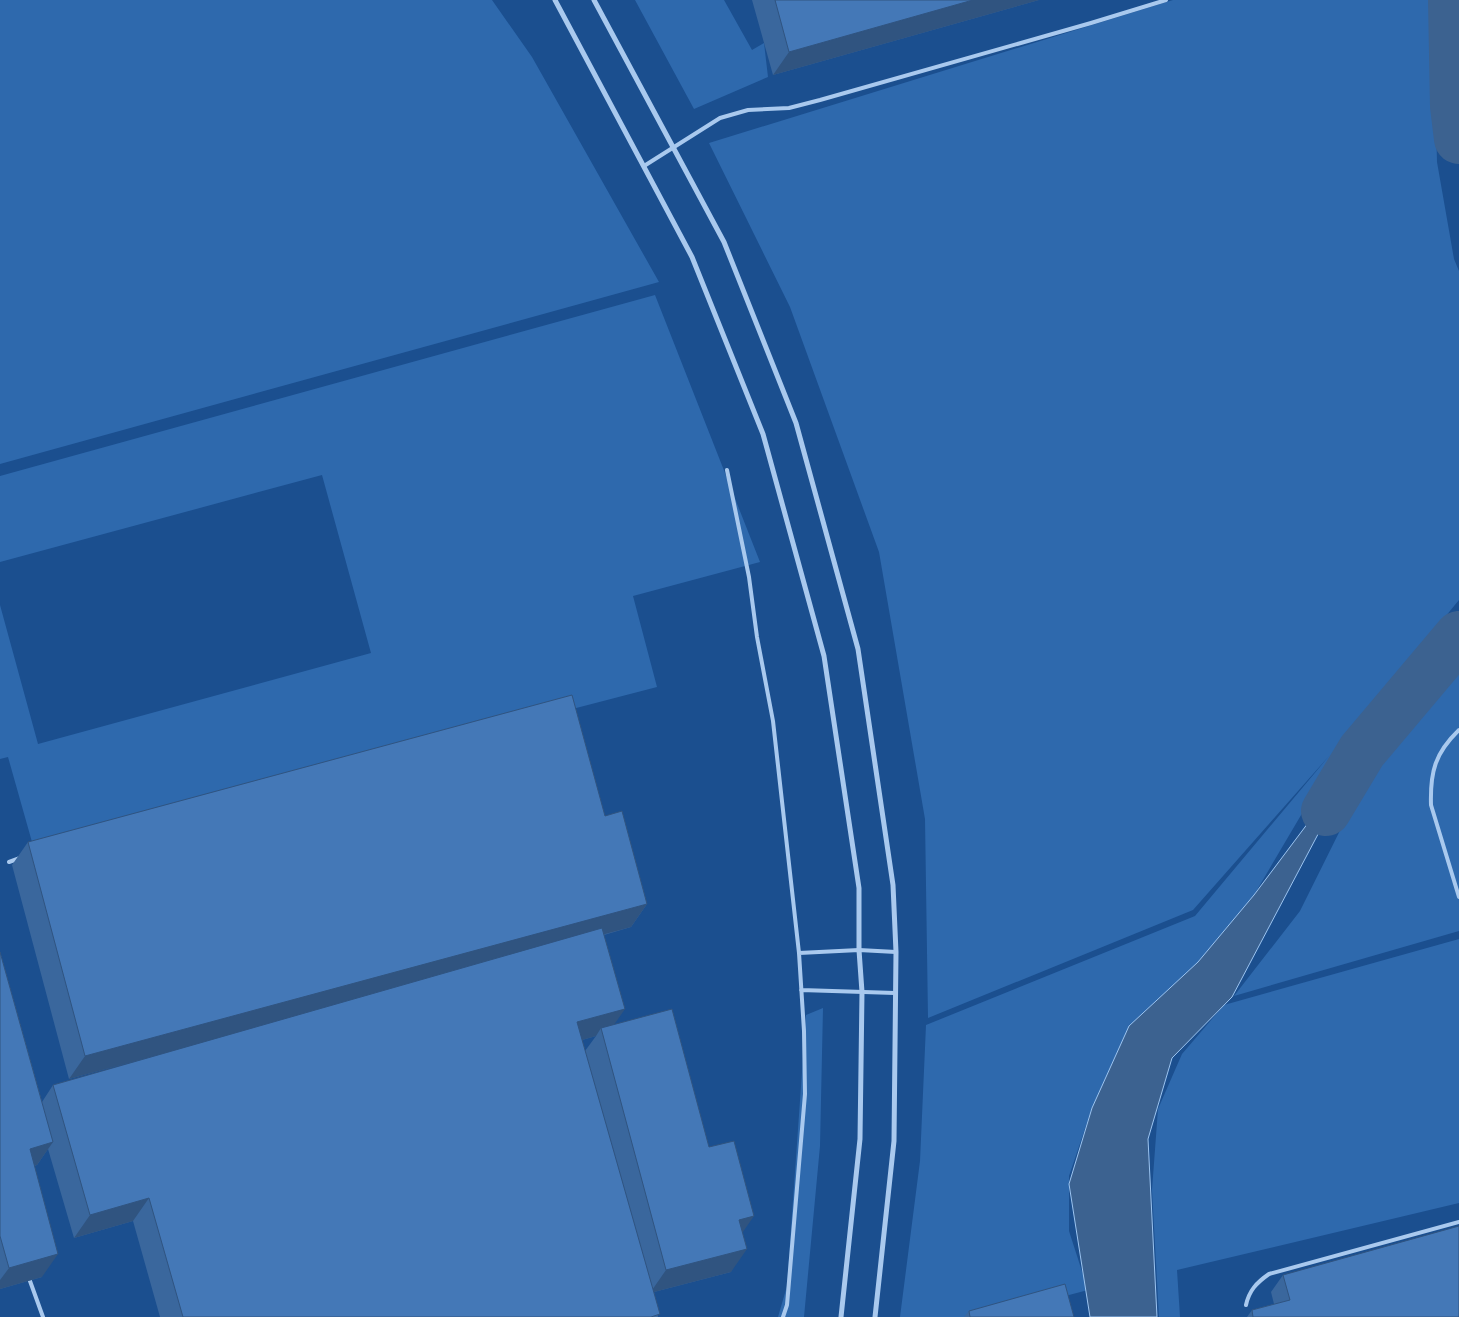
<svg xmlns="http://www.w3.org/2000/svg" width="1459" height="1317" viewBox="0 0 1459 1317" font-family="Lato,sans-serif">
  <rect width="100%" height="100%" fill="#1b4f8f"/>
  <!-- green -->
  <path fill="#2e69ad" d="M 0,0 L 492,0 L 532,57 L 659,282 L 0,464 Z
    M 635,0 L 724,0 L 752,50 L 764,43 L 768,77 L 694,109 Z
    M 1173,0 L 1433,0 L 1437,162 L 1454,259 L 1459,271 L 1459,600 L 1350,732 L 1254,895 L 1198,962 L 1092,1108 L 1069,1176 L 1069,1231 L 1088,1290 L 986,1317 L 900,1317 L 920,1161 L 926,1025 L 1195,916 L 1329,756 L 1193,910 L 928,1018 L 925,819 L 879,552 L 790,307 L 709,143 Z
    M 655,295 L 760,562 L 633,596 L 657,687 L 34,849 L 8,757 L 0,759 L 0,605 L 38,744 L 371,653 L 322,475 L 0,562 L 0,476 Z
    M 1459,662 L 1459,931 L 1234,996 L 1300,911 L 1381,748 Z
    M 1459,939 L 1459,1203 L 1177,1270 L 1180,1317 L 1159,1317 L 1152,1190 L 1158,1109 L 1182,1054 L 1224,1005 Z
    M 823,1008 L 820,1146 L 804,1317 L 778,1317 L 787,1286 L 806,1015 Z"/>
  <!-- water -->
  <path fill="#3c6290" stroke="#9cc4f0" d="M 1362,751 L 1232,997 L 1172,1058 L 1148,1139 L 1157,1317 L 1090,1317 L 1069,1184 L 1092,1108 L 1129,1026 L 1198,962 L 1254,895 Z"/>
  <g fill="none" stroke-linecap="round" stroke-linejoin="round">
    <!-- river -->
    <path stroke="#3c6290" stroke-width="50" d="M 1453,0 L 1455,106 L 1459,139
      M 1326,811 L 1362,751 L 1459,636"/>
    <!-- lane -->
    <path stroke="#a9c9ee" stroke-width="4" d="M 644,166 L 720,118 L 748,110 L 789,108 L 820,100 L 1091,23 L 1166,0
      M 727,470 L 749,577 L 757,637 L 773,721 L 799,953 L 804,1031 L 805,1094 L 787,1305 L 783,1317
      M 1459,730 C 1435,753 1430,772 1431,805 L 1459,897
      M 9,862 L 20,858
      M 799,953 L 859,950 L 896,952
      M 801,990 L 895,993
      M 30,1281 L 43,1317
      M 1246,1305 C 1249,1291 1256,1283 1269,1274 L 1459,1222"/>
    <!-- street -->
    <path stroke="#a9c9ee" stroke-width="5" d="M 555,0 L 692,257 L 763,434 L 824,656 L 859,888 L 859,950 L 862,992 L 860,1139 L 841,1317
      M 594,0 L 724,242 L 796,423 L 858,649 L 893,885 L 896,952 L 894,1141 L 875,1317"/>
  </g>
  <!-- wall -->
  <path fill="#3a679d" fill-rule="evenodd" d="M 752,0 L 1039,0 L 773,75 Z
    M 605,816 L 647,904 L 631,927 L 604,935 L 614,1024 L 709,1147 L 743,1233 L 731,1272 L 654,1292 L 658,1317 L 160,1317 L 133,1221 L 74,1238 L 48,1149 L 37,1165 L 34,1166 L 42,1277 L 0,1289 L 0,952 L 42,1102 L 53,1085 L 191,1046 L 69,1079 L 12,865 L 28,842 ZM 596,1036 L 585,1051 L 582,1040 Z
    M 1283,1275 L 1459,1317 L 1247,1317 L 1252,1310 L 1274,1304 L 1271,1292 Z
    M 969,1311 L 1074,1317 L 964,1317 Z"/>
  <!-- shaded-wall -->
  <path fill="#305480" d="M 973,0 L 1039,0 L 773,75 L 789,52 Z
    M 647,904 L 631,927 L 69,1079 L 85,1056 Z
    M 625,1009 L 609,1032 L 601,1028 L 596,1036 L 561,1046 L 577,1022 Z
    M 53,1142 L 37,1165 L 13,1172 L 30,1149 Z
    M 149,1198 L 133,1221 L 74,1238 L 90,1215 Z
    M 754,1216 L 738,1239 L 739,1220 Z
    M 747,1249 L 731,1272 L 650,1293 L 666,1270 Z
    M 58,1254 L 42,1277 L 0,1289 L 0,1280 L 9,1268 Z"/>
  <!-- building -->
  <path fill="#4478b7" stroke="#305480" d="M 775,0 L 973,0 L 789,52 Z
    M 572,695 L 605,816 L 622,811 L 647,904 L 85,1056 L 28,842 Z
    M 602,928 L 625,1009 L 577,1022 L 660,1314 L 651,1317 L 183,1317 L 149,1198 L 90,1215 L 53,1085 Z
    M 0,952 L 53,1142 L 30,1149 L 58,1254 L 9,1268 L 0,1236 Z
    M 672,1009 L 709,1147 L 734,1141 L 754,1216 L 739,1220 L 747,1249 L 666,1270 L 601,1028 Z
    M 1459,1226 L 1459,1317 L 1253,1317 L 1252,1310 L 1290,1300 L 1283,1275 Z
    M 1065,1284 L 1074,1317 L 970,1317 L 969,1311 Z"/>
</svg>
